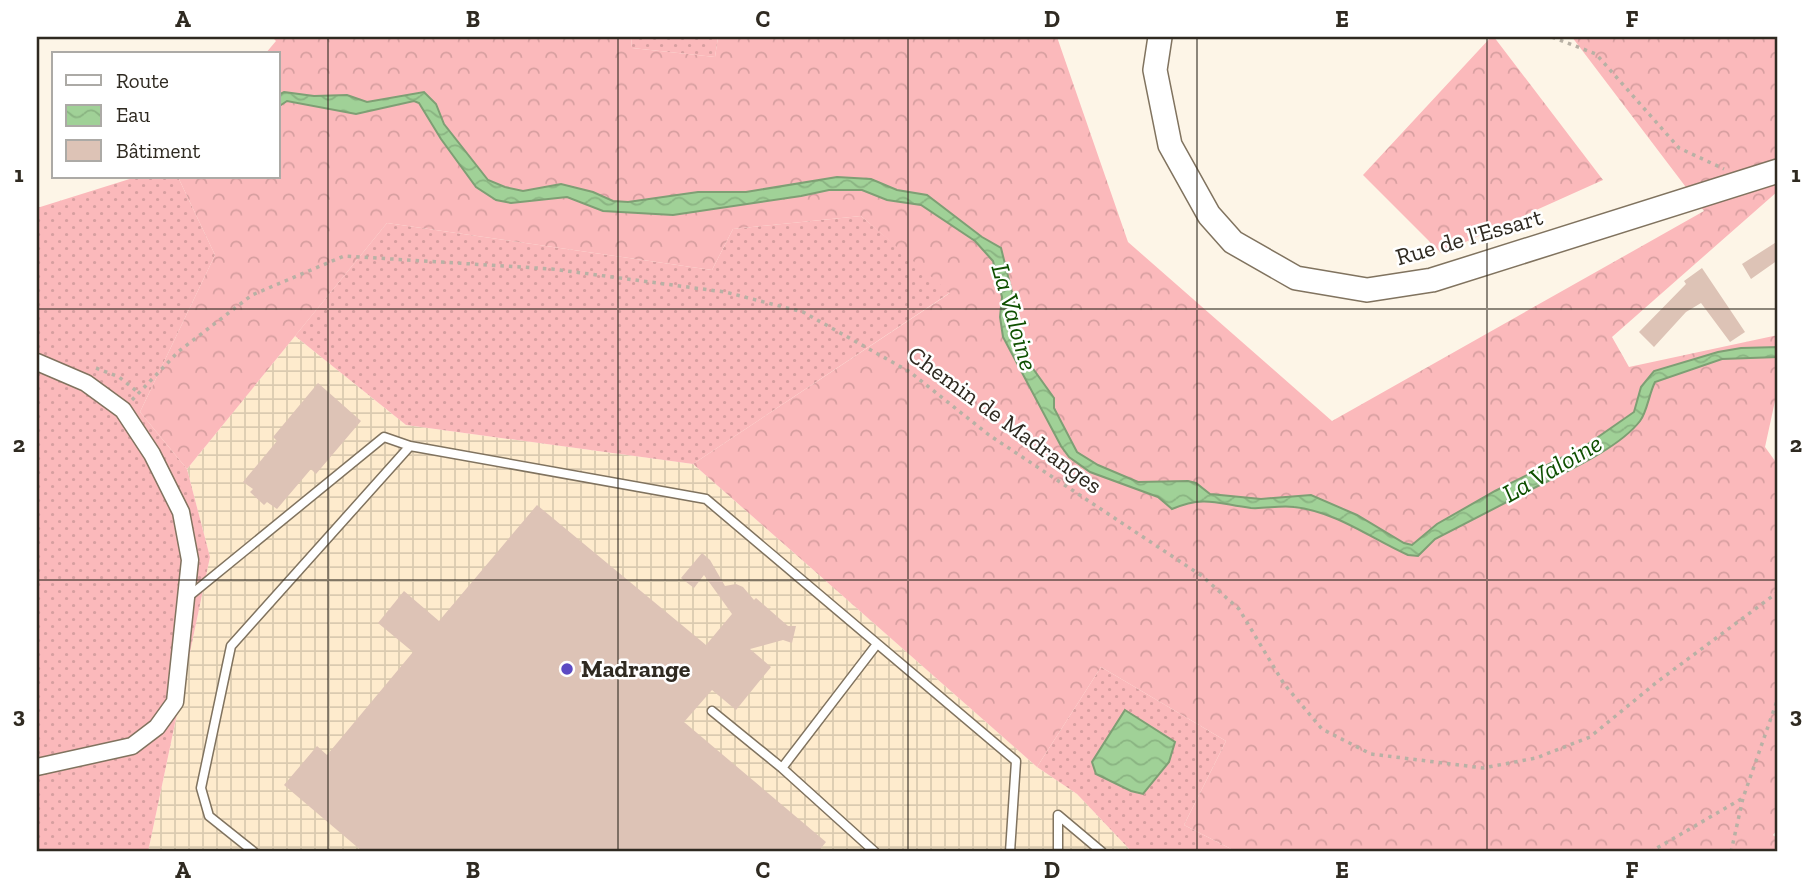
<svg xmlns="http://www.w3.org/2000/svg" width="1815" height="889" viewBox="0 0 1815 889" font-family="'Zilla Slab',serif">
  <defs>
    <pattern id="industrial-grid" width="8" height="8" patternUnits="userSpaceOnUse" patternTransform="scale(1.75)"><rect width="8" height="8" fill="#feebcd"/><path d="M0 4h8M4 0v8" fill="none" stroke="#dacab0"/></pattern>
    <pattern id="grass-dots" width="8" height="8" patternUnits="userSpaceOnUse" patternTransform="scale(1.75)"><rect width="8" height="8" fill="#fbb9bb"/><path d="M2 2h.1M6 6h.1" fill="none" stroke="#d79fa0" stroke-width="1.8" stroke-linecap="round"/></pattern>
    <pattern id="forest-crowns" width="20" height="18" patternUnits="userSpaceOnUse" patternTransform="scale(1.75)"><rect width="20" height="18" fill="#fbb9bb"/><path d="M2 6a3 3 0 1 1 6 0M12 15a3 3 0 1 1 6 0" fill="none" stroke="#d79fa0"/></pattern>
    <pattern id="water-waves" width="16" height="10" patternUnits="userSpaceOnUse" patternTransform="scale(1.75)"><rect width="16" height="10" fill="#a0d197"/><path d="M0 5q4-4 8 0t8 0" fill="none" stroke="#8ab482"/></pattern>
  </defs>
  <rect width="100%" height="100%" fill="#fdf5e7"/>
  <!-- industrial -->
  <path fill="url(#industrial-grid)" d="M 295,336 L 406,425 L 693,464 L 1037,767 L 1077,794 L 1132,852 L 148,852 L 210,557 L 187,469 Z"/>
  <!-- grass -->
  <path fill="url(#grass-dots)" d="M 631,37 L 718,37 L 715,57 L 632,48 Z
    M 136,177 L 178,177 L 215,255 L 140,412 L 187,469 L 210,557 L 148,852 L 37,852 L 37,208 Z
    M 861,216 L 951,292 L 693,464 L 406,425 L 295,336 L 387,223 L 712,270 L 733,229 Z
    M 1101,667 L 1226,741 L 1184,825 L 1237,852 L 1132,852 L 1077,794 L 1037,767 Z"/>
  <!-- forest -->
  <path fill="url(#forest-crowns)" d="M 272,37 L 631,37 L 632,48 L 715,57 L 718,37 L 1057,37 L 1128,242 L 1332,421 L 1704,211 L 1572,37 L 1778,37 L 1778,191 L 1612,337 L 1629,367 L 1778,335 L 1778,399 L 1775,401 L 1765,447 L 1778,465 L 1778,829 L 1773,835 L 1778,839 L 1778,852 L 1237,852 L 1184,825 L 1226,741 L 1101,667 L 1037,767 L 693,464 L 950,293 L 861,216 L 733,229 L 712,270 L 387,223 L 187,469 L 140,412 L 215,255 L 178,177 L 278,177 L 278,54 L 265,54 L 276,41 Z
    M 1491,37 L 1494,37 L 1603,180 L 1441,253 L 1363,175 Z"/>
  <!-- water -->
  <path fill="url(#water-waves)" stroke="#7e9f74" stroke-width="2" d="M 284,92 L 314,96 L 347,95 L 367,102 L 424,92 L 436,104 L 444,124 L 488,180 L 505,187 L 523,191 L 561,184 L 593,192 L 613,201 L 628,202 L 698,192 L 746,192 L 837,177 L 871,179 L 897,190 L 927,195 L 982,237 L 1001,248 L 1014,300 L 1014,325 L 1018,340 L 1024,356 L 1054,398 L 1054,408 L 1077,452 L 1098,465 L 1138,482 L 1188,481 L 1196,483 L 1210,494 L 1261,499 L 1311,495 L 1357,515 L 1404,543 L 1412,545 L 1437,524 L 1495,491 L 1563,457 L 1572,455 L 1634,412 L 1641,387 L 1654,371 L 1718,352 L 1741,348 L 1778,347 L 1778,357 L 1722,359 L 1655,382 C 1649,394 1647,412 1640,421 C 1620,447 1570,470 1540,485 C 1505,503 1470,521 1435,539 L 1418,556 L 1408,555 C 1370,538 1337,512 1294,507 C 1280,505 1265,509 1251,508 C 1218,504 1205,495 1172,509 L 1158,497 L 1090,472 L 1069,457 L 1061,446 L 1003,337 L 1000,317 L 1002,297 L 993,261 L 975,241 L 921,205 L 887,200 L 862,190 L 829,190 L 801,196 L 673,215 L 603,211 L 567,197 L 511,203 L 496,200 L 476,187 L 441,139 L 419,103 L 414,101 L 356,114 L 287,101 L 278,107 L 278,95 Z
    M 1125,710 L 1175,742 L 1169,762 L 1143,794 L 1131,791 L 1096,774 L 1092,762 Z"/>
  <!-- building -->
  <path fill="#ddc3b6" d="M 1778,241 L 1778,260 L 1751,279 L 1742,264 Z
    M 1702,268 L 1745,332 L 1730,342 L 1701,303 L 1686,312 L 1654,347 L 1639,332 L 1686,284 L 1684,281 Z
    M 318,383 L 361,421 L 316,474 L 311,469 L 277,509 L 267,502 L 264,505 L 250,492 L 253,489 L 243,482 L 277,441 L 273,437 Z
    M 537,505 L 706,645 L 732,614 L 704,575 L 694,588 L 681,578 L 702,553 L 710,560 L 725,586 L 736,584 L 743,587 L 754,600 L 756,598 L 788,626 L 796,626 L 792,643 L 783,640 L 750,649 L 771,667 L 736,710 L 712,690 L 684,722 L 826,842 L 818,852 L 363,852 L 284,785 L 317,746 L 327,755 L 413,652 L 378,623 L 404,591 L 439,621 Z"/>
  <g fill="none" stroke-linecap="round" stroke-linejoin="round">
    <defs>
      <path id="lane" d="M 188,597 L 384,437 L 410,446
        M 712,711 L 782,768
        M 254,852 L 209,816 L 201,788 L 231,646 L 410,446 L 706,499 L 1016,761 L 1010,852
        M 875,852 L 782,768 L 877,644
        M 1058,852 L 1058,815 L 1102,852"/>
      <path id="street" d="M 37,362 L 86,383 L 123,410 L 152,454 L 181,512 L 190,560 L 175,702 L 157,727 L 132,746 L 37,767"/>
      <path id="secondary" d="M 1160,37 L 1155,70 L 1170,145 L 1209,215 L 1233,242 L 1296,278 L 1367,290 L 1432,280 L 1778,171"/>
    </defs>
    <!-- lane casing -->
    <use href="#lane" stroke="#80735f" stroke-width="11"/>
    <!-- street casing -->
    <use href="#street" stroke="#80735f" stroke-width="19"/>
    <!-- secondary casing -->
    <use href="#secondary" stroke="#80735f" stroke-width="26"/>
    <!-- path -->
    <path stroke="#b8b1a5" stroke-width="3.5" stroke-dasharray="3.5 5" stroke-linecap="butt" d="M 1552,37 L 1596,54 L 1679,148 L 1724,169
      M 96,368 L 119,377 L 139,393
      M 132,400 L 179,351 L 252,295 L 344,256 L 552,269 L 725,292 L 803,312 L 910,372 L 989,435 L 1202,576 L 1239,609 L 1284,684 L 1322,729 L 1371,754 L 1483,768 L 1536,758 L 1590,737 L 1657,682 L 1778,592
      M 1650,852 L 1743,798
      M 1731,852 L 1743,798 L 1778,698"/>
    <!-- lane -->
    <use href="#lane" stroke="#fff" stroke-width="8"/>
    <!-- street -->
    <use href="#street" stroke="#fff" stroke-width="16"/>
    <!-- secondary -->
    <use href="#secondary" stroke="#fff" stroke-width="23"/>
  </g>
  <!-- grid -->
  <path fill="none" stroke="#2f2a21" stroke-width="2" stroke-opacity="0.55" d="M 328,37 L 328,852M 618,37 L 618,852M 908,37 L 908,852M 1197,37 L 1197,852M 1487,37 L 1487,852M 37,309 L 1778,309M 37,580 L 1778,580"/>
  <!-- markers -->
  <circle fill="#5c4ac3" stroke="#fff" stroke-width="2.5" cx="567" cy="669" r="7"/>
  <g text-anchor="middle" stroke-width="5" stroke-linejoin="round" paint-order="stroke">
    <!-- street labels -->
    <g font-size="24" fill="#2f2a21" stroke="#fff">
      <text transform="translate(1469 237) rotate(-16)" y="8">Rue de l'Essart</text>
      <text transform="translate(1005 420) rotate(36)" y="8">Chemin de Madranges</text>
    </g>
    <!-- poi labels -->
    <g font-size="24" font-weight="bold" fill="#2f2a21" stroke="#fff" text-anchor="start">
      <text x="581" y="677">Madrange</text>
    </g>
    <!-- water labels -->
    <g font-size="26" font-style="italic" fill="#0f5000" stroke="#fff">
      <text transform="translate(1015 317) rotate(74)" y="9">La Valoine</text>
      <text transform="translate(1552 468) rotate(-30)" y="9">La Valoine</text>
    </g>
  </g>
  <!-- border -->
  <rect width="1815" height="889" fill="none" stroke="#ffffff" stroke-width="77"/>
  <!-- legend -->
  <rect x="52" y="52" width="228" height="126" fill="#ffffff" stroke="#acaaa6" stroke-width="2"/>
  <rect x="66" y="75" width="35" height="10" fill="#ffffff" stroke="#acaaa6" stroke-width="2"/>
  <text x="116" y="88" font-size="21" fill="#2f2a21">Route</text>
  <rect x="66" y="105" width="35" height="21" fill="url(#water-waves)" stroke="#acaaa6" stroke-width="2"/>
  <text x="116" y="122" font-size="21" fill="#2f2a21">Eau</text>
  <rect x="66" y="140" width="35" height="21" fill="#ddc3b6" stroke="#acaaa6" stroke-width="2"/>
  <text x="116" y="158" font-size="21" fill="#2f2a21">Bâtiment</text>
  <rect x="38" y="38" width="1738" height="812" fill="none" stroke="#2f2a21" stroke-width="2.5"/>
  <g font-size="23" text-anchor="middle" font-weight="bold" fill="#2f2a21">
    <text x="183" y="27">A</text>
    <text x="473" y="27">B</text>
    <text x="763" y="27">C</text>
    <text x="1052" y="27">D</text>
    <text x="1342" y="27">E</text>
    <text x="1632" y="27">F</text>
    <text x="19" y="182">1</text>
    <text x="1796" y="182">1</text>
    <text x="19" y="452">2</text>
    <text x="1796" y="452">2</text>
    <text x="19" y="723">3</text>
    <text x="1796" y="723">3</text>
    <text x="183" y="878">A</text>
    <text x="473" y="878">B</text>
    <text x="763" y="878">C</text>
    <text x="1052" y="878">D</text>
    <text x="1342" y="878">E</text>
    <text x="1632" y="878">F</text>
  </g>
</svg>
